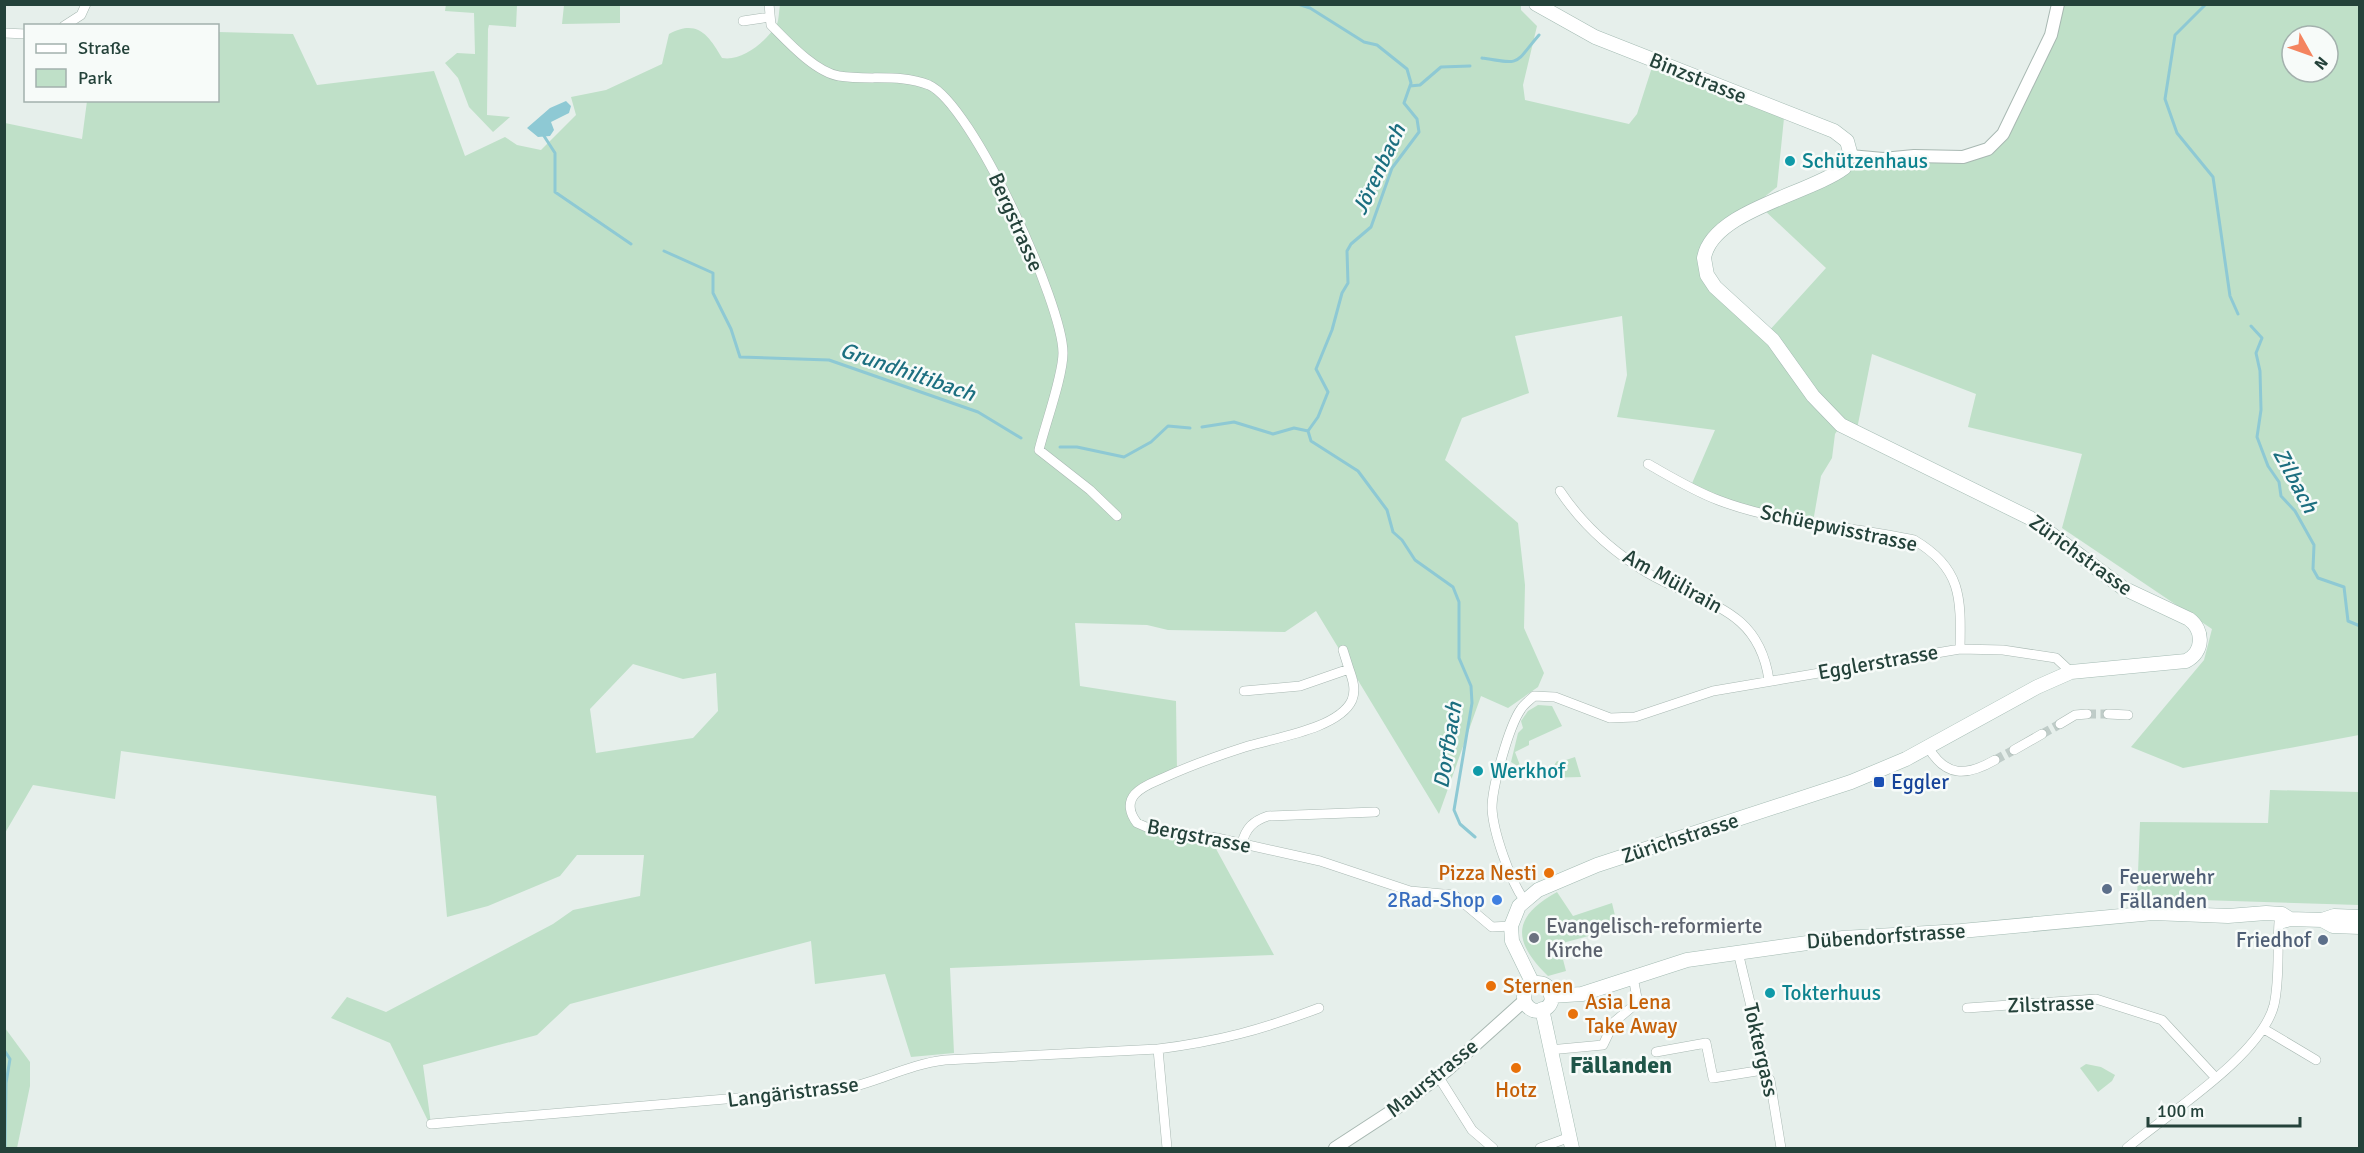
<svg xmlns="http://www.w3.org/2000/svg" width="2364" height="1153" viewBox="0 0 2364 1153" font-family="Signika,sans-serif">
  <rect width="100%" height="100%" fill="#e6efeb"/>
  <!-- green -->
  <path fill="#bfe0c8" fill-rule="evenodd" d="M 446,4 L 517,5 L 516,27 L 489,25 L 488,29 L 487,115 L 510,117 L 493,132 L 469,107 L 458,78 L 445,63 L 457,53 L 475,54 L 474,13 L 445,11 Z
    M 564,5 L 620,5 L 620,23 L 562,24 Z
    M 780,5 L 1521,5 L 1521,10 L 1537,26 L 1523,85 L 1525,100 L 1629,124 L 1637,114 L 1654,61 L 1784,118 L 1777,187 L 1726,227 L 1705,269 L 1767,333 L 1826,268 L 1762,208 L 1831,176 L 1850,156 L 1963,157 L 1999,139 L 2058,5 L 2359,5 L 2359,735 L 2183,768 L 2131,747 L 2204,660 L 2212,629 L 2062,528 L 2082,454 L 1968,427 L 1976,394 L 1872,354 L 1856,434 L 1841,425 L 1835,434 L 1832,458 L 1821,476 L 1813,522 L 1773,514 L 1690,488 L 1715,430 L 1617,417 L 1627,375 L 1622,316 L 1515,336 L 1529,393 L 1462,418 L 1445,460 L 1518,523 L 1525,585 L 1524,628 L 1544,673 L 1538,687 L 1508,708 L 1481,696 L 1439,814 L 1316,611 L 1285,632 L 1168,630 L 1147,625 L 1075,623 L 1080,686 L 1176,701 L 1177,771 L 1142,788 L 1130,809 L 1148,826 L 1209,836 L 1274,955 L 950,968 L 954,1053 L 911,1057 L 885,974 L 815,984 L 811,941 L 570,1004 L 537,1035 L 423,1065 L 431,1124 L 429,1123 L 390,1043 L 331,1018 L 347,997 L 386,1012 L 553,924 L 573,910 L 640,896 L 644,855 L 577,855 L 560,876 L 488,906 L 447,917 L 436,796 L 121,751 L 115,799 L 33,785 L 5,833 L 5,123 L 82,139 L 87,101 L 218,100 L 218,32 L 293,34 L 317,85 L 434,71 L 465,156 L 505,137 L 517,145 L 541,150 L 576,115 L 571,97 L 606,90 L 662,64 L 669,34 C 697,19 708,34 722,58 C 742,62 767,41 777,24 C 779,19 779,10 780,5 ZM 2292,36 L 2328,36 L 2328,72 L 2292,72 ZM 633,664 L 683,679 L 716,673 L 718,711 L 693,738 L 596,753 L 590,709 Z
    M 1538,705 L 1552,706 L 1562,726 L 1529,741 L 1529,745 L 1515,752 L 1521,768 L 1511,762 L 1518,733 L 1523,728 L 1521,721 L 1528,711 Z
    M 1575,757 L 1581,777 L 1544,778 L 1542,772 L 1552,768 L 1557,761 L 1560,762 Z
    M 2270,790 L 2359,792 L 2359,905 L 2137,898 L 2140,822 L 2268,823 Z
    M 1557,892 L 1573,916 L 1612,903 L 1618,928 L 1559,944 L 1566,971 L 1548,976 C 1512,941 1512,917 1557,892 Z
    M 5,1028 L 30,1062 L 30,1086 L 17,1148 L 5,1148 Z
    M 2086,1064 L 2101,1067 L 2115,1075 L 2112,1081 L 2098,1092 L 2080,1068 Z"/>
  <!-- water -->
  <path fill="#8ec9d4" d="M 566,101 L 571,106 L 569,113 L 551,122 L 554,130 L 550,136 L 538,137 L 527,128 L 550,108 Z"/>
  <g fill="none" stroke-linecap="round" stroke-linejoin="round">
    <!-- stream -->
    <path stroke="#8ec9d4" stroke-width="3" d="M 1298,4 L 1310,8 L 1364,42 L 1377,45 L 1407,69 L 1411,83 L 1404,103 L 1417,119 L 1419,132 L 1392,168 L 1371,227 L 1351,244 L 1347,251 L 1348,283 L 1342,293 L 1332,330 L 1316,369 L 1328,392 L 1318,417 L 1308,431
      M 2206,4 L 2175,35 L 2165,99 L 2177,133 L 2213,177 L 2230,296 L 2238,314
      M 1482,58 C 1523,65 1514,64 1539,35
      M 1410,86 L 1420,85 L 1441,67 L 1470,66
      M 544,136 L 555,153 L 555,192 L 631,244
      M 664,251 L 713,273 L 713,293 L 731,329 L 740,357 L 829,360 L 978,412 L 1021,438
      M 2251,326 L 2262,338 L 2256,353 L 2260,371 L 2261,410 L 2257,437 L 2268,466 L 2279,482 L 2281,496 L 2295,511 L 2314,545 L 2313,569 L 2318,578 L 2344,587 L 2348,621 L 2360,626
      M 1202,427 L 1234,422 L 1273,434 L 1294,428 L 1308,431
      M 1308,431 L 1311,441 L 1358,471 L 1387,510 L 1393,532 L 1402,540 L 1415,560 L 1453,587 L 1459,602 L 1459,658 L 1471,686 L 1472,703 L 1454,810 L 1460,824 L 1475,837
      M 1060,447 L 1077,447 L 1124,457 L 1151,442 L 1168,426 L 1190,428
      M 4,749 L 4,753
      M 4,1050 L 10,1059 L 6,1083 L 5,1148"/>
    <!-- minor-tunnel -->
    <path stroke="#bfccc8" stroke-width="9" stroke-dasharray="9 4.5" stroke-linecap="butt" d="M 2087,714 L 2108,714
      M 2042,734 L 2060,724
      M 1995,760 L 2014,750"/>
    <defs>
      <path id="minor" d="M 769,4 L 771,25 C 787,41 815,72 839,76 C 869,81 900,73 929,85 C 973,105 1063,305 1063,353 C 1063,376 1045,425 1039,450 L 1090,490 L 1117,516
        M 743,21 L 770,17
        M 64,26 L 81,15 L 86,4
        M 4,33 L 26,34
        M 1648,464 C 1671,477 1694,491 1718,500 C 1780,524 1850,526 1914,540 C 1962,568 1961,598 1960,649
        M 1560,491 C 1582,524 1612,551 1646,572 C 1701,605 1758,605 1769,680
        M 1343,650 L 1349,669
        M 1244,691 L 1300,686 L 1349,669 C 1353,680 1356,690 1352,700 C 1339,729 1273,738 1245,747 C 1217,756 1189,766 1163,778 C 1154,782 1142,786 1135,794 C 1127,803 1130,814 1137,823 L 1153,830 L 1217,838 L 1320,861 L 1410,891 L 1454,895 L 1492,927 L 1511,926
        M 2108,714 L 2128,715
        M 2060,724 L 2075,715 L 2087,714
        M 1928,747 C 1946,778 1967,776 1995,760
        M 2014,750 L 2042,734
        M 1242,843 C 1246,828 1253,821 1268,816 L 1375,812
        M 1524,900 C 1510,880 1493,832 1492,808 C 1492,787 1509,726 1521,709 C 1524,704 1530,700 1534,696 L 1555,697 L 1610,718 L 1635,717 L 1713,691 L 1960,649 L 2003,650 L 2056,658 L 2071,672
        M 1738,952 L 1765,1065 L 1763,1070 L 1770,1080 L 1781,1148
        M 1967,1008 L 2096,999 L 2162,1020 L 2215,1077
        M 2264,1029 L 2316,1060
        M 1158,1049 C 1220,1041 1261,1030 1319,1008
        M 1549,1050 L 1603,1045 L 1614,1022 L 1632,1007 L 1637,998 L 1633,977
        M 1656,1052 L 1706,1043 L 1713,1078 L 1763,1070
        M 1438,1076 L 1472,1130 L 1493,1148
        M 431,1124 L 844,1089 C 878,1082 909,1064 945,1060 L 1158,1049 L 1167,1148
        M 1540,1148 L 1570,1137
        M 2127,1148 C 2167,1114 2261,1056 2274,1005 C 2280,979 2277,949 2279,922"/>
      <path id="tertiary" d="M 1850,156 L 1883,159 L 1914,156 L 1963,157 L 1988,149 L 2003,134 L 2051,35 L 2058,4
        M 1335,1148 L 1401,1105 L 1446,1071 L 1524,1001"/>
      <path id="secondary" d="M 2322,920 L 2333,926 L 2360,927
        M 2283,921 L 2290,919 L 2322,920 L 2334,916 L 2360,917
        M1524 997a14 14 0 1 1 28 0a14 14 0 1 1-28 0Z
        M 1533,984 L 1512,941 L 1511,926 L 1519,906 L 1538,890 L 1597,865 L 1851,782 L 1906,759 L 2037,687 L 2071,672 L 2186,661 C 2204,652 2204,630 2189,619 L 2123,588 L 2030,518 L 1841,425 L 1813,396 L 1773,340 L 1715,287 L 1707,275 L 1704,258 C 1712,211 1809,194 1844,168 L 1850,152 L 1847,141 L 1834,131 L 1595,37 L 1536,4
        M 1551,996 L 1582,994 L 1687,960 L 1843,938 L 1961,931 L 2153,913 L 2228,916 L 2266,913 L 2282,914 L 2290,919
        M 1542,1009 L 1572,1148"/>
    </defs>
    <!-- minor casing -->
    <use href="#minor" stroke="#a8b8b2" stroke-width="10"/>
    <!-- tertiary casing -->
    <use href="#tertiary" stroke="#a8b8b2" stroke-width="14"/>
    <!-- secondary casing -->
    <use href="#secondary" stroke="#a4bbb3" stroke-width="15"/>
    <!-- minor -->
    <use href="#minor" stroke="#fff" stroke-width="9"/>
    <!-- tertiary -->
    <use href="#tertiary" stroke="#fff" stroke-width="12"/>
    <!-- secondary -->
    <use href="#secondary" stroke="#fff" stroke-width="14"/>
  </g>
  <!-- markers -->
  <g fill="#0f9aa8" stroke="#f7fbf9" stroke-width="2">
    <circle cx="1790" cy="161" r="6"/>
    <circle cx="1478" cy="771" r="6"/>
    <circle cx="1770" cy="993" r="6"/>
  </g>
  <rect fill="#1a4fb4" stroke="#f7fbf9" stroke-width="2" x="1873" y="776" width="12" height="12" rx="3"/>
  <g fill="#e8710a" stroke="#f7fbf9" stroke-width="2">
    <circle cx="1549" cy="873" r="6"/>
    <circle cx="1491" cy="986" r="6"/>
    <circle cx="1573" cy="1014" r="6"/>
    <circle cx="1516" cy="1068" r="6"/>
  </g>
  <g fill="#5c6f8a" stroke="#f7fbf9" stroke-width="2">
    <circle cx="2107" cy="889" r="6"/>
    <circle cx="2323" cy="940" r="6"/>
  </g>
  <circle fill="#3f7fe0" stroke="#f7fbf9" stroke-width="2" cx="1497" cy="900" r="6"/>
  <circle fill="#6b7280" stroke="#f7fbf9" stroke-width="2" cx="1534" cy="938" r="6"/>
  <g text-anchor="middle" stroke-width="5" stroke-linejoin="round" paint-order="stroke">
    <!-- street labels -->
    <g font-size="21" fill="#24423a" stroke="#f7fbf9">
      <text transform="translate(1698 78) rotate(22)" y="7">Binzstrasse</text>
      <text transform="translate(1016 222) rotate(66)" y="7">Bergstrasse</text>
      <text transform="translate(1839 528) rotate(12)" y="7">Schüepwisstrasse</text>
      <text transform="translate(2081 555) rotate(36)" y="7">Zürichstrasse</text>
      <text transform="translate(1673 581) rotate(29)" y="7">Am Mülirain</text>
      <text transform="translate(1878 662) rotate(-10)" y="7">Egglerstrasse</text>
      <text transform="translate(1199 836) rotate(11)" y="7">Bergstrasse</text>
      <text transform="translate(1680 838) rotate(-18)" y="7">Zürichstrasse</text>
      <text transform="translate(1886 936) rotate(-4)" y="7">Dübendorfstrasse</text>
      <text transform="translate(2051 1004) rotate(-2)" y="7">Zilstrasse</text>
      <text transform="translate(1761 1050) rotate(77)" y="7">Toktergass</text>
      <text transform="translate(1432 1078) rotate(-39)" y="7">Maurstrasse</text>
      <text transform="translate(793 1092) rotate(-7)" y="7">Langäristrasse</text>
    </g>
    <!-- culture labels -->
    <g font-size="21" fill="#0d838f" stroke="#f7fbf9" text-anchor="start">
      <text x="1802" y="168">Schützenhaus</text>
      <text x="1490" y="778">Werkhof</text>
      <text x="1782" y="1000">Tokterhuus</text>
    </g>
    <!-- transit labels -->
    <g font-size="21" fill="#164399" stroke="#f7fbf9" text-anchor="start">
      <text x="1891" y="789">Eggler</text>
    </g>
    <!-- food labels -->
    <g font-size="21" fill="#c56008" stroke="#f7fbf9" text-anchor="start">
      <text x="1537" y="880" text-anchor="end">Pizza Nesti</text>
      <text x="1503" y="993">Sternen</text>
      <text x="1585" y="1009">Asia Lena<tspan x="1585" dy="24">Take Away</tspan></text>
      <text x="1516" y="1097" text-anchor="middle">Hotz</text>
    </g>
    <!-- service labels -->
    <g font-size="21" fill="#4e5e75" stroke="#f7fbf9" text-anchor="start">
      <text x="2119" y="884">Feuerwehr<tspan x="2119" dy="24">Fällanden</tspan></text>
      <text x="2311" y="947" text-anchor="end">Friedhof</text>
    </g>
    <!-- shop labels -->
    <g font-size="21" fill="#366cbe" stroke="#f7fbf9" text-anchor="end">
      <text x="1485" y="907">2Rad-Shop</text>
    </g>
    <!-- worship labels -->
    <g font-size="21" fill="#5b616d" stroke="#f7fbf9" text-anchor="start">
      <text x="1546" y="933">Evangelisch-reformierte<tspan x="1546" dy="24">Kirche</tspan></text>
    </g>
    <!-- water labels -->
    <g font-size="22" font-style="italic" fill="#1c6f80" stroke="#f7fbf9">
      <text transform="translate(1378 169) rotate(-65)" y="8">Jörenbach</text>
      <text transform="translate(908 371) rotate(19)" y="8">Grundhiltibach</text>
      <text transform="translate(2296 480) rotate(62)" y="8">Zilbach</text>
      <text transform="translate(1447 745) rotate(-81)" y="8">Dorfbach</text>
    </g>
    <!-- quarter labels -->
    <g font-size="24" font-weight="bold" fill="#1f5548" stroke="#f7fbf9">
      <text x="1621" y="1073">Fällanden</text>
    </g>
  </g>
  <!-- border -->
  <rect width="2364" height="1153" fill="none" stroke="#24423a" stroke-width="12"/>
  <!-- legend -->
  <rect x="24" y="24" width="195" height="78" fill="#f7fbf9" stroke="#a3b1ad" stroke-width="1.5"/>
  <rect x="36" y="44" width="30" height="9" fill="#ffffff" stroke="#a3b1ad" stroke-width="1.5"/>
  <text x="78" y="54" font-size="18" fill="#24423a">Straße</text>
  <rect x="36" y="69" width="30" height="18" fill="#bfe0c8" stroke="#a3b1ad" stroke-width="1.5"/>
  <text x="78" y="84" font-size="18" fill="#24423a">Park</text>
  <!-- north arrow -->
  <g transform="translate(2310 54) rotate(130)"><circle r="28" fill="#f7fbf9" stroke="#a3b1ad" stroke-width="1.5"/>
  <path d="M0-4.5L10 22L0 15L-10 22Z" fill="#f4845f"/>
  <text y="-9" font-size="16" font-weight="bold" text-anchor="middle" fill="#24423a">N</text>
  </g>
  <!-- scale -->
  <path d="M2148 1117v9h152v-9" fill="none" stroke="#24423a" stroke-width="3"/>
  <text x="2157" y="1117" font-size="18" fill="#24423a" stroke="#f7fbf9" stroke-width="4.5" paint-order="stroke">100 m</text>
</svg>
